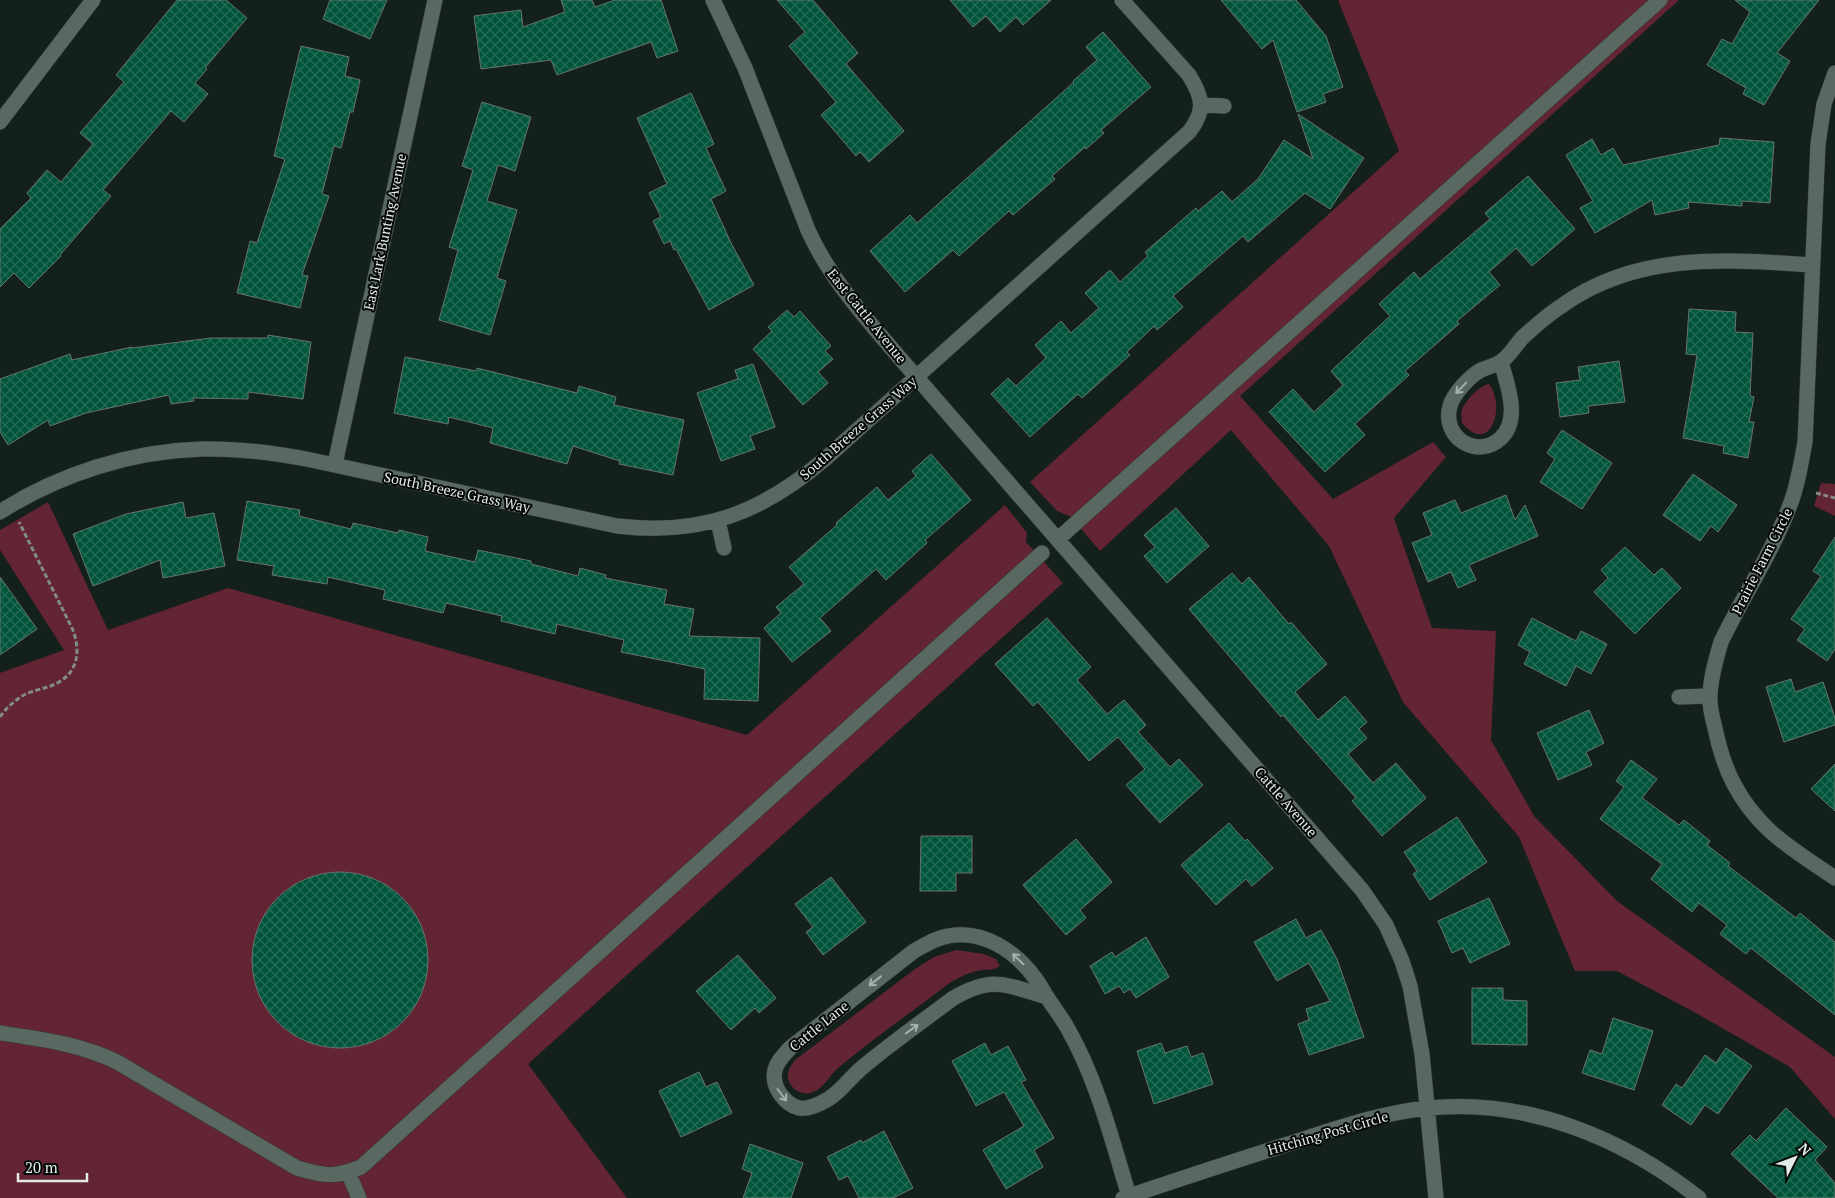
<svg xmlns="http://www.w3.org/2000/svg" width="1835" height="1198" viewBox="0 0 1835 1198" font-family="'PT Serif',serif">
  <defs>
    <pattern id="building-cross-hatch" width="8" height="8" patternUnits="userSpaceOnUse" patternTransform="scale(1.25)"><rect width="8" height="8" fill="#00543b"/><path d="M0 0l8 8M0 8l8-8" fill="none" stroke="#256d57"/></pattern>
  </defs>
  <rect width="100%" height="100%" fill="#14201b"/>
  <!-- grass -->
  <path fill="#632434" d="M 1338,0 L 1679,0 L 1240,396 L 1333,499 L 1433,442 L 1446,457 L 1394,518 L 1432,628 L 1496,631 L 1491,740 L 1534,816 L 1617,901 L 1835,1057 L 1835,1119 L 1790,1067 L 1696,1013 L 1617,971 L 1575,971 L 1519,837 L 1403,702 L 1329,546 L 1231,430 L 1100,551 L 1071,517 L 1057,511 L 1030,482 L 1399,151 Z
    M 1489,384 C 1507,408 1489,456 1462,423 C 1462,419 1461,415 1462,410 C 1465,401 1480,385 1489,384 Z
    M 1821,483 L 1835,484 L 1835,516 L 1814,506 Z
    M 48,502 L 108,630 L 228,588 L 747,735 L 1005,505 L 1027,533 L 1026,542 L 1063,583 L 528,1064 L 627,1198 L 0,1198 L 0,673 L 64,650 L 0,550 L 0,530 Z
    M 956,950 L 984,954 L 996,959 L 1000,966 C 994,971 984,969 977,971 C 967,973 959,978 951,982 C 913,1011 874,1038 838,1068 C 829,1076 824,1088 813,1092 C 801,1098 786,1086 788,1073 C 789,1068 792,1064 795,1060 L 915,969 L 934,957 Z"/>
  <!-- building -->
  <path fill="url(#building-cross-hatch)" stroke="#66756e" d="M 177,0 L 226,0 L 247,18 L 205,68 L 207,69 L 195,83 L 208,94 L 184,122 L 171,111 L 103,190 L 111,196 L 60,255 L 61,256 L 29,288 L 14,273 L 0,287 L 0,229 L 31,198 L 27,193 L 47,170 L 61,182 L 93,144 L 80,133 L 124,82 L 116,75 Z
    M 330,0 L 387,0 L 370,39 L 323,19 Z
    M 561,0 L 592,0 L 595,7 L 615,0 L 661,0 L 678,51 L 657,58 L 651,42 L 557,75 L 551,60 L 481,69 L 474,16 L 521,10 L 523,27 L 565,12 Z
    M 777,0 L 813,0 L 858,53 L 846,64 L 904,131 L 869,162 L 860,152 L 856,156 L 821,115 L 836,102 L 789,46 L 805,32 Z
    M 950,0 L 1051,0 L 1023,25 L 1016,17 L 1000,32 L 986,16 L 973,27 Z
    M 1221,0 L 1296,0 L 1326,36 L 1343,87 L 1323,94 L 1326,102 L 1297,112 L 1273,40 L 1262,49 Z
    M 1735,0 L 1819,0 L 1777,53 L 1790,61 L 1764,105 L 1743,94 L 1746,88 L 1707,65 L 1722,39 L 1732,44 L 1750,12 Z
    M 1103,32 L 1151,87 L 1101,130 L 1104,133 L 1086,149 L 1085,147 L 1052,176 L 1055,179 L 1013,215 L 1009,211 L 959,256 L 953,250 L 905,292 L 870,251 L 910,215 L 917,223 L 1074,82 L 1073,81 L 1097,60 L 1086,47 Z
    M 301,46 L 349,57 L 345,76 L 360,80 L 353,112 L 350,112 L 341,148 L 334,146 L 322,194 L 329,196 L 302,275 L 308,276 L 300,308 L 237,293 L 250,241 L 257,243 L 285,159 L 274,156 Z
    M 691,93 L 714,144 L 706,148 L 726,191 L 711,199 L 731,243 L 754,285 L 709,310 L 676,249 L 674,250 L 670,241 L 664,244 L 653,221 L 661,217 L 649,193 L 667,184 L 637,118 Z
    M 482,102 L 531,117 L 515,171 L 498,165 L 487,201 L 517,210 L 497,278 L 506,281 L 490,335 L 439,320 L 458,250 L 449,247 L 473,170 L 462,166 Z
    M 1298,114 L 1364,158 L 1330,209 L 1305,193 L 1248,242 L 1243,236 L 1173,296 L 1183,307 L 1157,330 L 1154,326 L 1127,352 L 1130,355 L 1082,398 L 1078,394 L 1030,437 L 991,394 L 1008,378 L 1016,386 L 1046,358 L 1035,345 L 1061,321 L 1071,333 L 1099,308 L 1085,293 L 1110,270 L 1120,282 L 1148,256 L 1145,252 L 1196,208 L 1198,211 L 1222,191 L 1232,202 L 1258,179 L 1284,140 L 1313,159 Z
    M 1720,138 L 1774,142 L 1770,203 L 1742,201 L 1742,206 L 1688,202 L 1689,208 L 1655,215 L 1652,200 L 1595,233 L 1580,208 L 1593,201 L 1566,155 L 1592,139 L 1601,155 L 1613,148 L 1623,165 L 1719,145 Z
    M 1528,176 L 1575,229 L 1532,266 L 1516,248 L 1489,272 L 1500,285 L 1457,321 L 1459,324 L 1405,371 L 1409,375 L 1355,424 L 1365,435 L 1325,472 L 1269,412 L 1293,389 L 1314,412 L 1343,385 L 1331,371 L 1390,316 L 1379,304 L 1414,272 L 1420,279 L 1490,219 L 1485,213 Z
    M 1689,309 L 1736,312 L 1735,332 L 1753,333 L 1750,396 L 1754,397 L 1749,422 L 1754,422 L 1748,458 L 1723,453 L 1724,446 L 1683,438 L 1697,355 L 1686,354 Z
    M 787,310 L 794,317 L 800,311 L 831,346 L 825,351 L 833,359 L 818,372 L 828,383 L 803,405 L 753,349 L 772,331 L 768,327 Z
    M 268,335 L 311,342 L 303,399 L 248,392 L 248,399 L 193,398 L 194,401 L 171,404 L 169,395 L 86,413 L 50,426 L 48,420 L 8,445 L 0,432 L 0,379 L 70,354 L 72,360 L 132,347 L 132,348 L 211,338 L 268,338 Z
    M 405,357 L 476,371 L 477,368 L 577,393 L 579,386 L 616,397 L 614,405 L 684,420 L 673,475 L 619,464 L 620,461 L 573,446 L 567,464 L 490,443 L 493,428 L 449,417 L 448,424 L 394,413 Z
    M 1619,361 L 1625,402 L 1588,406 L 1589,413 L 1560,417 L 1556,383 L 1580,380 L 1578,367 Z
    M 753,364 L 775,427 L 750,436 L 755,449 L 721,461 L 697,393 L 738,379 L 735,370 Z
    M 1562,430 L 1612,463 L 1582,509 L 1540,482 L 1555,459 L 1547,453 Z
    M 931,454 L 971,500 L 925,540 L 927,543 L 886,580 L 876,569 L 820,618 L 831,631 L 792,662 L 764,628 L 781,613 L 776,607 L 804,584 L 789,567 L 837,525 L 836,523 L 877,487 L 888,500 L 916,476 L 912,471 Z
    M 1693,474 L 1737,505 L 1718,532 L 1711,526 L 1700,541 L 1663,515 Z
    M 1506,495 L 1515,520 L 1525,505 L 1538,536 L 1469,565 L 1476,580 L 1458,588 L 1451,572 L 1428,582 L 1412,543 L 1432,535 L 1423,513 L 1455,500 L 1461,513 Z
    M 247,501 L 300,510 L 299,516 L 351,529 L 353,523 L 398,533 L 399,530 L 428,537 L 425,551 L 475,562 L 478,550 L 531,561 L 531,564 L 578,576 L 580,568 L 606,575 L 605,578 L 667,590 L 664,604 L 694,609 L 689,636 L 760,638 L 758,701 L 704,699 L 705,669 L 621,652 L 624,640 L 557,624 L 555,634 L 501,621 L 502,616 L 446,603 L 443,613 L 383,599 L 385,590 L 328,577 L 327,584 L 272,575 L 274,566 L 237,560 Z
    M 183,502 L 186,518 L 214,513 L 225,566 L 163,578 L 160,560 L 93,586 L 73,534 L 126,514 Z
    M 1176,508 L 1209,546 L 1167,583 L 1144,556 L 1155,547 L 1144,535 Z
    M 1835,537 L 1835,649 L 1827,661 L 1797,640 L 1805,629 L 1791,619 L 1821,576 L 1813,571 Z
    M 1625,547 L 1654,575 L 1662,568 L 1681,588 L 1635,634 L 1594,592 L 1608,578 L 1601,570 Z
    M 1232,573 L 1242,584 L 1249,577 L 1289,624 L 1291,622 L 1327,664 L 1295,692 L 1318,720 L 1345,696 L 1367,722 L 1359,729 L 1367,738 L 1348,754 L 1373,783 L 1396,763 L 1426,798 L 1382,836 L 1352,801 L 1356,798 L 1283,715 L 1281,717 L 1189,609 Z
    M 0,577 L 37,629 L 0,655 Z
    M 1047,618 L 1091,667 L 1077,680 L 1107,714 L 1124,700 L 1146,725 L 1138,732 L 1170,767 L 1179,759 L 1203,785 L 1160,823 L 1126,785 L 1145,769 L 1118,737 L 1089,761 L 1038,702 L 1033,706 L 995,664 Z
    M 1532,618 L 1576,641 L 1581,631 L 1607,644 L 1591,674 L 1576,666 L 1566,686 L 1524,664 L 1530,652 L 1518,645 Z
    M 1791,679 L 1795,692 L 1823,682 L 1835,718 L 1835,725 L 1784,742 L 1766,687 Z
    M 1589,710 L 1604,743 L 1586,752 L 1592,765 L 1558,780 L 1537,733 Z
    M 1631,760 L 1657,779 L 1642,798 L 1679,825 L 1684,820 L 1710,841 L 1707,845 L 1730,863 L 1728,866 L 1796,918 L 1800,913 L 1835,942 L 1835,1015 L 1751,948 L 1746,954 L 1720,934 L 1727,925 L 1699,903 L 1692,912 L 1651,879 L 1662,864 L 1600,819 L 1624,787 L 1616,781 Z
    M 1835,764 L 1835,811 L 1811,789 Z
    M 1457,817 L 1487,862 L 1430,900 L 1413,874 L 1417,871 L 1404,852 Z
    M 1229,823 L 1245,841 L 1247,839 L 1273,868 L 1252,886 L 1246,879 L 1216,905 L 1181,865 Z
    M 921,836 L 972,836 L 972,873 L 956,873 L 956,891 L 920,891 Z
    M 1076,839 L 1112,882 L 1080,910 L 1086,918 L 1066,935 L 1023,885 Z
    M252 960a88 88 0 1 1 176 0a88 88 0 1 1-176 0Z
    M 831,877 L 866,922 L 823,955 L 806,932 L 813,927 L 795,904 Z
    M 1489,898 L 1510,944 L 1470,963 L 1463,948 L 1452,953 L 1438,921 Z
    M 1296,919 L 1306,938 L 1321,930 L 1337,959 L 1364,1037 L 1309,1055 L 1298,1024 L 1309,1020 L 1306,1009 L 1330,1001 L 1309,963 L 1277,981 L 1254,942 Z
    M 1146,937 L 1169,977 L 1136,998 L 1130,989 L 1124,993 L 1119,986 L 1105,994 L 1090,966 L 1112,952 L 1115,957 Z
    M 738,955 L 776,998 L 759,1013 L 755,1008 L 731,1030 L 696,991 Z
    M 1472,988 L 1503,988 L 1503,1000 L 1527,1001 L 1527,1045 L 1472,1044 Z
    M 1613,1018 L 1653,1031 L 1634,1090 L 1582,1073 L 1590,1050 L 1602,1054 Z
    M 985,1043 L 991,1055 L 1008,1046 L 1026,1080 L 1021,1082 L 1054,1138 L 1034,1150 L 1043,1167 L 1006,1189 L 983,1150 L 1024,1126 L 1004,1092 L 976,1106 L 952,1061 Z
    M 1161,1043 L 1165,1053 L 1187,1046 L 1191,1057 L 1203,1053 L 1213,1084 L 1154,1104 L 1137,1051 Z
    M 1726,1048 L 1752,1066 L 1718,1114 L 1705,1105 L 1691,1125 L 1662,1105 L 1676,1084 L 1682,1088 L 1705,1055 L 1716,1063 Z
    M 699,1072 L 706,1087 L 717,1082 L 732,1113 L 681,1137 L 659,1091 Z
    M 1786,1108 L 1827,1147 L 1815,1160 L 1835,1183 L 1835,1198 L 1778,1198 L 1731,1154 L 1750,1135 L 1756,1141 Z
    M 884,1131 L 913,1188 L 893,1198 L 859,1198 L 848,1176 L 839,1180 L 827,1157 L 861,1140 L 862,1143 Z
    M 750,1144 L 803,1163 L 791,1198 L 743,1198 L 752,1173 L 742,1169 Z"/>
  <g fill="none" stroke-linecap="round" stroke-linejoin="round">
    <defs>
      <path id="minor" d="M 713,0 L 745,68 L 808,230 C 830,279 865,317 899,357 L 1362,890 L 1386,925 L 1402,961 L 1410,986 L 1422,1054 L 1436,1198
        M 1835,73 L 1824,104 L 1818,144 L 1805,442 C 1801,463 1798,485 1790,505 C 1772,553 1743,596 1721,642 C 1716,659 1711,676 1710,694 C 1709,705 1712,717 1715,728 C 1723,769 1739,802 1770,831 C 1790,849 1813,863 1835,878
        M 1201,105 L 1224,106
        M 0,122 L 93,0
        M 1501,362 C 1507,384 1521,419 1501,438 C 1478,460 1441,438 1450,406 C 1453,394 1470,376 1481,370 C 1488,367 1497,365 1502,361 C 1510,355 1515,346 1522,338 C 1534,327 1546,316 1560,307 C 1635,252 1725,259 1812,265
        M 335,464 L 435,0
        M 0,512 C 59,474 132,451 201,449 C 238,448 275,453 311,460 L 617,526 C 702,536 761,513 825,459 L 1189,132 C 1206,110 1203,98 1189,75 L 1122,0
        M 718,521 L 724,548
        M 1058,539 L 1660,0
        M 1679,697 L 1709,696
        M 1047,997 C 1006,985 992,975 952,999 C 923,1021 893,1042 864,1066 C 850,1077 838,1096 821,1103 C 815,1106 806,1109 799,1108 C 784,1104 771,1086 775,1070 C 777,1061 784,1055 790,1048 L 914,951 C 925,945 935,938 948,936 C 983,929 1015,951 1035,978 C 1040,984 1043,991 1047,997 C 1054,1008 1062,1018 1068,1029 C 1097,1080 1112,1140 1129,1196
        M 0,1033 C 41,1039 80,1044 117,1062 L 297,1168 C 324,1176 334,1178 361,1167 L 1042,553
        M 348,1172 L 359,1198
        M 1123,1198 C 1177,1180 1231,1162 1285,1145 C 1332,1130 1379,1113 1428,1108 C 1527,1098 1623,1138 1699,1198"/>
    </defs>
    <!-- minor casing -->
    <use href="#minor" stroke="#343c38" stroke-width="16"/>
    <!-- path -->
    <path stroke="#828c87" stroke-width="3" stroke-dasharray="5 2.5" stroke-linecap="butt" d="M 1816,493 L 1835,498
      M 0,717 C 6,708 16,699 26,694 C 37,689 49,688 59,682 C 80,670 80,647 72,628 L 19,522"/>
    <!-- minor -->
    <use href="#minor" stroke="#5a6862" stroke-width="15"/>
  </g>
  <!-- one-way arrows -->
  <defs><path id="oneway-shaft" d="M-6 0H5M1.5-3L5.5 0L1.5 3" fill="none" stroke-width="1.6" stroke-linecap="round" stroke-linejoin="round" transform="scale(1.25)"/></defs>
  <g stroke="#a5b0ab">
    <use href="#oneway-shaft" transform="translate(1461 388) rotate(134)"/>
    <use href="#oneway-shaft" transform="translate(1018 959) rotate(-136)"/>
    <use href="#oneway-shaft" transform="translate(875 981) rotate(142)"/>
    <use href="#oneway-shaft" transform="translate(912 1029) rotate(-36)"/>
    <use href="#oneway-shaft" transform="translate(782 1095) rotate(53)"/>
  </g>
  <g text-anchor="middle" stroke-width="4" stroke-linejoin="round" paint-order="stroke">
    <!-- street labels -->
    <g font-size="14" fill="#e3ebe7" stroke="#040806">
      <text transform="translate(385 232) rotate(-78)" y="5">East Lark Bunting Avenue</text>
      <text transform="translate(867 316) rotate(51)" y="5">East Cattle Avenue</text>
      <text transform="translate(858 428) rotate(-41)" y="5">South Breeze Grass Way</text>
      <text transform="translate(457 492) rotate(12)" y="5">South Breeze Grass Way</text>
      <text transform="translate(1762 561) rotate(-63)" y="5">Prairie Farm Circle</text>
      <text transform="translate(1286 802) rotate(49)" y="5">Cattle Avenue</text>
      <text transform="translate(819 1026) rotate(-39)" y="5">Cattle Lane</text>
      <text transform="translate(1328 1133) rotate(-16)" y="5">Hitching Post Circle</text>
    </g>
  </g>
  <!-- north arrow -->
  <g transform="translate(1795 1158) rotate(48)" stroke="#040806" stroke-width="4" paint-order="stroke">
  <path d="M0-4L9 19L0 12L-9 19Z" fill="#e3ebe7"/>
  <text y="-8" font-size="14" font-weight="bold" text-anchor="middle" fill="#e3ebe7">N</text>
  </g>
  <!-- scale -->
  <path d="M18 1173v8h69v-8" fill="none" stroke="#e3ebe7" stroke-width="2.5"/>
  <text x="25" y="1173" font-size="15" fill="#e3ebe7" stroke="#040806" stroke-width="4" paint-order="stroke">20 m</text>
</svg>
